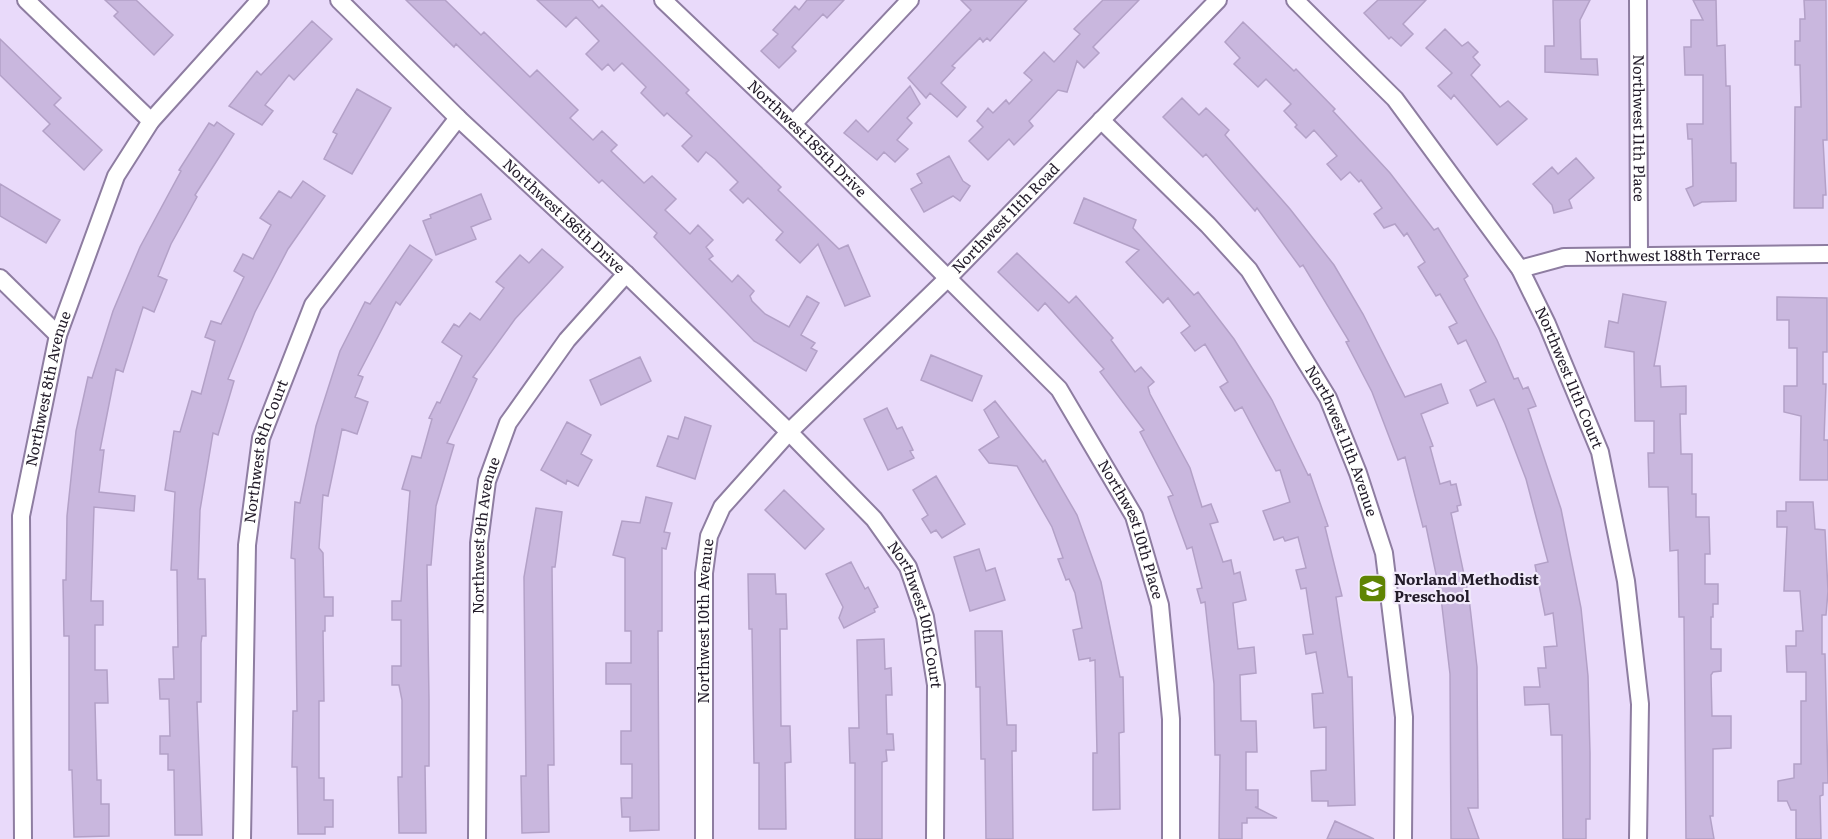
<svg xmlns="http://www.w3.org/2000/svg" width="1828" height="839" viewBox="0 0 1828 839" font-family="Literata,serif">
  <rect width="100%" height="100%" fill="#e9dafa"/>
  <!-- building -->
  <path fill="#c9b7de" stroke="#b3a1c7" stroke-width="1.5" d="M 105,0 L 136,0 L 173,35 L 154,55 L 114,16 L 118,12 Z
    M 406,0 L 445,0 L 481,35 L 484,32 L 530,77 L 537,70 L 578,110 L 570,118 L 593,140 L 602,131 L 617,145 L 611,151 L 644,183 L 652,176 L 676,199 L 665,210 L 690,234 L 698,225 L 713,240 L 706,247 L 713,256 L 709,259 L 732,282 L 738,275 L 754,291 L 750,296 L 752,301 L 765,314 L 789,327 L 807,296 L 819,303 L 801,335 L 815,343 L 811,348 L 817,351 L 806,371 L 754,341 L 654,237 L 657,233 L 602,180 L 599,183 L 456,44 L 454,47 Z
    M 537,0 L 592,0 L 599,8 L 602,5 L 689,90 L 686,93 L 781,187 L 778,190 L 839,249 L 848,245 L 870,296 L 845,306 L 818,244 L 800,263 L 776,240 L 783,232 L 748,198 L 743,203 L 730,190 L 738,182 L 715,159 L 706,152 L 698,162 L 682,146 L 692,136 L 667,113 L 664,116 L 641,93 L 646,87 L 622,63 L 614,71 L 608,64 L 602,70 L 586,54 L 599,41 L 576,17 L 566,27 Z
    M 807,0 L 844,0 L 827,18 L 823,14 L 792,47 L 796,51 L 779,68 L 761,51 L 778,34 L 773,30 L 795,6 L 799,10 Z
    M 961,0 L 1027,0 L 990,41 L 987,38 L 983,42 L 980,38 L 952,66 L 955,68 L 941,83 L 966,107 L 957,117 L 930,93 L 926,98 L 908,78 L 971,10 Z
    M 1103,0 L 1139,0 L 1093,47 L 1099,53 L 1084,68 L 1077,61 L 1067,92 L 1058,90 L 1029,121 L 1033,126 L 1014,145 L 1009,139 L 988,160 L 969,141 L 983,127 L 977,121 L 988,108 L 993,113 L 1006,100 L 1009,104 L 1032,80 L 1024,73 L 1044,52 L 1054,62 L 1080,34 L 1074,29 Z
    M 1378,0 L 1426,0 L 1403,24 L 1413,34 L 1401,46 L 1391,37 L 1389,39 L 1364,13 Z
    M 1553,0 L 1590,0 L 1580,20 L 1581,59 L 1597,59 L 1598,75 L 1545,72 L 1545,46 L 1554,46 Z
    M 1693,0 L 1716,0 L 1717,46 L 1725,45 L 1726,86 L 1730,86 L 1731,163 L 1736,163 L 1736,201 L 1702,202 L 1694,206 L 1686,189 L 1693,186 L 1692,139 L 1688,139 L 1687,124 L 1703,124 L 1703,75 L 1685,75 L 1684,47 L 1691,47 L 1691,20 L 1703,20 Z
    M 1804,0 L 1826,0 L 1827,140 L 1823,140 L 1826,195 L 1823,195 L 1823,208 L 1794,208 L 1795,107 L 1801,107 L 1800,65 L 1795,65 L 1795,41 L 1800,41 L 1800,19 L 1805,19 Z
    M 312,21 L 332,39 L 294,80 L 289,75 L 265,105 L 273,111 L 262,125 L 229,106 L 257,71 L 261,75 Z
    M 1243,22 L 1294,71 L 1296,69 L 1335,109 L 1333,111 L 1390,173 L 1434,230 L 1438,228 L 1468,276 L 1464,279 L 1497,340 L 1514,379 L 1518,378 L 1523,389 L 1528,387 L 1536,406 L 1528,409 L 1561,509 L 1581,608 L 1588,676 L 1590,753 L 1590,819 L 1586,819 L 1586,839 L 1563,839 L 1562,735 L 1551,735 L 1549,704 L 1525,705 L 1524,687 L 1540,687 L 1538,668 L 1546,668 L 1544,647 L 1557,646 L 1553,613 L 1545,615 L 1535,565 L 1548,562 L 1526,479 L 1505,424 L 1494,399 L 1477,406 L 1470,390 L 1486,382 L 1466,340 L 1458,344 L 1449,327 L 1457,323 L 1440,294 L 1436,296 L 1418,267 L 1425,262 L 1407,233 L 1404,236 L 1395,224 L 1384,228 L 1374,214 L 1382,208 L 1361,180 L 1359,182 L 1350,172 L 1341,180 L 1327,164 L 1337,156 L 1314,130 L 1306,138 L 1295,127 L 1297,125 L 1284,111 L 1291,104 L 1266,79 L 1258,87 L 1234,64 L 1240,58 L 1225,42 Z
    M 1445,29 L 1462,46 L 1468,42 L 1478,52 L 1473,57 L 1480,65 L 1471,75 L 1500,107 L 1508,101 L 1527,119 L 1497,145 L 1454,95 L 1451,99 L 1438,86 L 1452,73 L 1426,48 Z
    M 0,39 L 61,98 L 54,105 L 102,150 L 84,170 L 43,131 L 50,124 L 0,75 Z
    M 910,86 L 920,104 L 907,118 L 912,123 L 897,140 L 908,149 L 895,162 L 884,152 L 877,160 L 844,133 L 856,120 L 868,132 Z
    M 357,89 L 391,108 L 352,174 L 324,159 L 337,134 L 333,132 Z
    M 1182,98 L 1199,115 L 1206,108 L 1229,130 L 1225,135 L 1290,209 L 1334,265 L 1363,314 L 1405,397 L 1441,384 L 1448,403 L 1421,414 L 1433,446 L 1430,447 L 1440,484 L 1450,481 L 1451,485 L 1456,484 L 1461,505 L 1457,506 L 1458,511 L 1451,513 L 1469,598 L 1477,667 L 1478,808 L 1468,808 L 1479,839 L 1451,839 L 1450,674 L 1441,598 L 1426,526 L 1423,527 L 1405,457 L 1398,460 L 1372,392 L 1346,342 L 1349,341 L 1303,265 L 1300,267 L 1257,208 L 1255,211 L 1206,154 L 1203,157 L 1163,117 Z
    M 217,122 L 234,134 L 195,195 L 197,197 L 171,244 L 158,276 L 167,280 L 154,312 L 143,307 L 123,372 L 116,369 L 100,450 L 104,450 L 99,492 L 135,496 L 134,511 L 94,507 L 91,601 L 103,601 L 103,625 L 95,625 L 95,670 L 107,670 L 108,703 L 95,703 L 97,780 L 101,780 L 101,804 L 109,804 L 109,836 L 74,837 L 72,770 L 69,770 L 69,636 L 64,636 L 63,580 L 66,580 L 67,516 L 76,431 L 88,377 L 92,378 L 113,311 L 140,247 L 181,171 L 179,170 L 209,123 L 214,126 Z
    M 949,156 L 963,181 L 970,186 L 960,201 L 953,196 L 924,212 L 911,189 L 922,183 L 917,174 Z
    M 1576,158 L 1594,178 L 1569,200 L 1572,208 L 1554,213 L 1552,205 L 1533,184 L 1552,167 L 1558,174 Z
    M 303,181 L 325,196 L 288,249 L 255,312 L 228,379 L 234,381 L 218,435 L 213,433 L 200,510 L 198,579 L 205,579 L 206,636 L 202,636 L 201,643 L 201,702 L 197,702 L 202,835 L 175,835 L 174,770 L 168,770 L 168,754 L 160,754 L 160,736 L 170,736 L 169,699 L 160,699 L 159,679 L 174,679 L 173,647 L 178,647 L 177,570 L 171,570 L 175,492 L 165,490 L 174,431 L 180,432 L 192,391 L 201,394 L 215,341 L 205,337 L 211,321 L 221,324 L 244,277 L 234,271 L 243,254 L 253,259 L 271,225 L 260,218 L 279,191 L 291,198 Z
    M 0,184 L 60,220 L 46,243 L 0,216 Z
    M 481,194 L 491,219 L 471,227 L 476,239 L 436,255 L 423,221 L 431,218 L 430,215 Z
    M 1084,198 L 1136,220 L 1133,228 L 1194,295 L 1198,292 L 1234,339 L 1272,400 L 1308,475 L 1310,474 L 1328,526 L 1325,527 L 1342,596 L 1336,597 L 1348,677 L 1352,677 L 1355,805 L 1328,806 L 1328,801 L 1312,801 L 1311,771 L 1326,770 L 1326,727 L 1314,728 L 1312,694 L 1323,693 L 1316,652 L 1306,654 L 1303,635 L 1313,634 L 1306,588 L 1301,589 L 1296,570 L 1306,568 L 1298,537 L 1285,541 L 1283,537 L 1274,540 L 1263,511 L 1290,502 L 1280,470 L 1276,471 L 1242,407 L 1235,411 L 1220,387 L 1228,382 L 1205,344 L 1195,351 L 1181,333 L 1190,326 L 1168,298 L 1163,303 L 1126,262 L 1139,250 L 1074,223 Z
    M 410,245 L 432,260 L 400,305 L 396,302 L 358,375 L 363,377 L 355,397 L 368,402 L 357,434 L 342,429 L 328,496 L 323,495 L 319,548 L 323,553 L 324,597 L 333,597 L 333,616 L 325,616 L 325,631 L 323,631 L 324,701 L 319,701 L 319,778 L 324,778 L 324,800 L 333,800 L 333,827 L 325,827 L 325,834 L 298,834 L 297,767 L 292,767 L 293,711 L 297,711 L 295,559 L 291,558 L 295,502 L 300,503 L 316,426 L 340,351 L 365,302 L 370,304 Z
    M 542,249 L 563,267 L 515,319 L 473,377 L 477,379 L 447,443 L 454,445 L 436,506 L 431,565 L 427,565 L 429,700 L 429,766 L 425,766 L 426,833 L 399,833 L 398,777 L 402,777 L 402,700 L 399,685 L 392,685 L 392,666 L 401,666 L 401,620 L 392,620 L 392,601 L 401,601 L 410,491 L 402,489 L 412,456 L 421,458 L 432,419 L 429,418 L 437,402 L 440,403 L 462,356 L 442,342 L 454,324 L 459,327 L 470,313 L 480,320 L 504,288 L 496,282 L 520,255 L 529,263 Z
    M 1017,253 L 1069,303 L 1076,296 L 1113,338 L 1111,340 L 1135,372 L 1141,367 L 1154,382 L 1148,387 L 1150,394 L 1190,468 L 1202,507 L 1211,504 L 1218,522 L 1210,524 L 1223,562 L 1231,560 L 1234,574 L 1240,572 L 1246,600 L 1233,603 L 1238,649 L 1254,647 L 1256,673 L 1240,675 L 1241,721 L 1256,721 L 1257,752 L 1246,752 L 1246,790 L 1258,790 L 1258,807 L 1255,807 L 1277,818 L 1247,818 L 1247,823 L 1242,823 L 1242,839 L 1219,839 L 1220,755 L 1215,755 L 1214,684 L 1205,602 L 1201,603 L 1197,589 L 1202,588 L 1192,547 L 1187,549 L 1168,497 L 1173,495 L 1140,432 L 1144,430 L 1100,372 L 1104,369 L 1045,303 L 1038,311 L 998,272 Z
    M 1623,294 L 1666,302 L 1654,366 L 1660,366 L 1661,387 L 1686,386 L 1686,414 L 1680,414 L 1681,454 L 1692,454 L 1692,494 L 1696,494 L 1696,517 L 1709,517 L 1710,554 L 1705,554 L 1705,584 L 1718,584 L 1718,604 L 1713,604 L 1713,617 L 1711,617 L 1711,649 L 1721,649 L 1721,671 L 1713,672 L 1711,675 L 1712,716 L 1731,716 L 1731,748 L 1713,749 L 1713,816 L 1710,816 L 1714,839 L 1686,839 L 1684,617 L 1679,617 L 1678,550 L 1670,551 L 1668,487 L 1649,487 L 1648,453 L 1654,453 L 1654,421 L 1635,421 L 1634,352 L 1605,347 L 1609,321 L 1618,323 Z
    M 1777,297 L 1827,298 L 1827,352 L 1823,352 L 1823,384 L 1826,384 L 1824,440 L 1828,440 L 1828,480 L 1800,480 L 1801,416 L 1784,412 L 1784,386 L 1797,386 L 1797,348 L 1789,348 L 1789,320 L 1777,320 Z
    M 931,355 L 982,376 L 972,401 L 921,380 Z
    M 640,357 L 651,381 L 601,405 L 590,380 Z
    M 995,401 L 1043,462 L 1045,460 L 1077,515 L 1101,582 L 1120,677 L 1123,677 L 1124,732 L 1119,733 L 1120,809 L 1093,810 L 1093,753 L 1097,753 L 1095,660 L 1090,661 L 1090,658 L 1079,660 L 1073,630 L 1082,628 L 1075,593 L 1069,579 L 1066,580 L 1058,559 L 1063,558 L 1052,527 L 1017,466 L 989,463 L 979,450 L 999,437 L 984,410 Z
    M 887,408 L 897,429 L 902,427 L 913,450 L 910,451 L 914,458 L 888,470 L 864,419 Z
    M 685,417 L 711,426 L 695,479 L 657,466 L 668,436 L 678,439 Z
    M 567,422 L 591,435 L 581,454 L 592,460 L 578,486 L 567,480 L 566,484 L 541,470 Z
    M 936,476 L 965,524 L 942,538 L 936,530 L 931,533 L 922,519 L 928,515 L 913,490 Z
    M 784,490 L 824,529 L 805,549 L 765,510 Z
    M 646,497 L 672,503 L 664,532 L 670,533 L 666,549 L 662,548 L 662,631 L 658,631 L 659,830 L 630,831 L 630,817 L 622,817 L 621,798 L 632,798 L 632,764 L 621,764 L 621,731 L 631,731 L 631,684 L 606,684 L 606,663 L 631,663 L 631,631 L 625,631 L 625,558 L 613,555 L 622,521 L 640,523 Z
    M 1786,502 L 1813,502 L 1815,529 L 1825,530 L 1828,591 L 1826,615 L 1822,615 L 1822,654 L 1825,654 L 1828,783 L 1823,783 L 1823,795 L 1820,796 L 1821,839 L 1796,839 L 1796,810 L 1791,810 L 1787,801 L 1778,801 L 1778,781 L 1794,778 L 1794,764 L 1801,764 L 1801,701 L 1806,701 L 1806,672 L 1787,672 L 1786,646 L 1796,646 L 1796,631 L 1803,631 L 1800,591 L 1784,591 L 1787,527 L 1777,527 L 1777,511 L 1786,511 Z
    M 536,508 L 562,512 L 555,567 L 552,567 L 554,765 L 548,765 L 549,832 L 522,833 L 521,776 L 526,776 L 524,577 Z
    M 979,549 L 986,571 L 995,568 L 1005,600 L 970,611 L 954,557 Z
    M 851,562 L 865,589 L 868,587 L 878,607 L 874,609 L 875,612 L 844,628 L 839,618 L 843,607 L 826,574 Z
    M 748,574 L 775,574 L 776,594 L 786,594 L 787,629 L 780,629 L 781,726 L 790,726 L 791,762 L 785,763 L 786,829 L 759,829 L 759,763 L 754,763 L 752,629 L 749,629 Z
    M 975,631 L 1002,631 L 1007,725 L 1016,725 L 1016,751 L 1012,751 L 1013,839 L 986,839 L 985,759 L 981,759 L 980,687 L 976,687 Z
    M 884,639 L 885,669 L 891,668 L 892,695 L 886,695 L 887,734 L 893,734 L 894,750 L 886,750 L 887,761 L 882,762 L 882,839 L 855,839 L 855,763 L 850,763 L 849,728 L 859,728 L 857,640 Z
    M 1335,821 L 1374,839 L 1327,839 Z"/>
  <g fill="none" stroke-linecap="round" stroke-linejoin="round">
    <defs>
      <g id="minor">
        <path d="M 26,0 L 151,121"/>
        <path id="s1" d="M 339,0 L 458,118 L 626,274 L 789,432 L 874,519 L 908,567 L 925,617 L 936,685 L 935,839"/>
        <path id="s2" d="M 663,0 L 793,124 L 1059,389 L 1134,516 L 1160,605 L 1171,719 L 1171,839"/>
        <path id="s3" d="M 1295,0 L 1395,99 L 1520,269 L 1547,324 L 1600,452 L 1626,581 L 1640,704 L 1638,839"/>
        <path id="s4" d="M 1638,0 L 1639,254"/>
        <path id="s5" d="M 1101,120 L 1208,225 L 1249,270 L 1328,398 L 1358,473 L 1384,553 L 1404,717 L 1403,839"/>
        <path d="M 793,124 L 910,0"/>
        <path id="s6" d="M 1520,269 L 1564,257 L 1828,254"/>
        <path d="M 0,278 L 58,335"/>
        <path id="s7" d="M 23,839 L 21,516 L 58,335 L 116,176 L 151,121 L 260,0"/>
        <path id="s8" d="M 242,839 L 247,545 L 261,438 L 313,305 L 458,118"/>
        <path id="s9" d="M 477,839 L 479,543 L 487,481 L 508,423 L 567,340 L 626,274"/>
        <path id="s10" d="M 704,839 L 704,573 L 709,536 L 722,507 L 789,432 L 948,278 L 1218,0"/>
      </g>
    </defs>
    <!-- minor casing -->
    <use href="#minor" stroke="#8e7da1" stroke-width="20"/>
    <!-- minor -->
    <use href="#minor" stroke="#fff" stroke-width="16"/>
  </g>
  <!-- icons -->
  <defs>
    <symbol id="school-square" viewBox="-11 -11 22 22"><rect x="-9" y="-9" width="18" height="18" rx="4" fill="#5f8403" stroke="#f2ebfb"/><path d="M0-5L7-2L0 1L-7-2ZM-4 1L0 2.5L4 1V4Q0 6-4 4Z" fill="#fff"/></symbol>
  </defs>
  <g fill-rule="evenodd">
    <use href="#school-square" x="1356" y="572" width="33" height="33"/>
  </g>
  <g text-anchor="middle" stroke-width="4.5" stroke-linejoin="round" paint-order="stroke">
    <!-- street labels -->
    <g font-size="15" fill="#221b29" stroke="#f2ebfb">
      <text dy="5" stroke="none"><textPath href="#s4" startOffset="128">Northwest 11th Place</textPath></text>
      <text dy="5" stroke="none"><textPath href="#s2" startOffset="200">Northwest 185th Drive</textPath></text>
      <text dy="5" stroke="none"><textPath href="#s1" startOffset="312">Northwest 186th Drive</textPath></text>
      <text dy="5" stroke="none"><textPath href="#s10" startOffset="740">Northwest 11th Road</textPath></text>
      <text dy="5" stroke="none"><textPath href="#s6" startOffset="154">Northwest 188th Terrace</textPath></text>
      <text dy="5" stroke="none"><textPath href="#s3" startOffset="471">Northwest 11th Court</textPath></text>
      <text dy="5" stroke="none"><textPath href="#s7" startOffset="453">Northwest 8th Avenue</textPath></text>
      <text dy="5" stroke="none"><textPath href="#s5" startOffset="406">Northwest 11th Avenue</textPath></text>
      <text dy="5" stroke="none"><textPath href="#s8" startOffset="390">Northwest 8th Court</textPath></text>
      <text dy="5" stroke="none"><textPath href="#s2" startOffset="714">Northwest 10th Place</textPath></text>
      <text dy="5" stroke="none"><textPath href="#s9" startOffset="304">Northwest 9th Avenue</textPath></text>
      <text dy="5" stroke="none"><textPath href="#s1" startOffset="852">Northwest 10th Court</textPath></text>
      <text dy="5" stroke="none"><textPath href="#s10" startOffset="218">Northwest 10th Avenue</textPath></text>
    </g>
    <!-- poi labels -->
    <g font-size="15" font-weight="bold" fill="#221b29" stroke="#f2ebfb" text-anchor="start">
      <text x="1394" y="585">Norland Methodist<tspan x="1394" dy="17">Preschool</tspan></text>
    </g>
  </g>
</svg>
